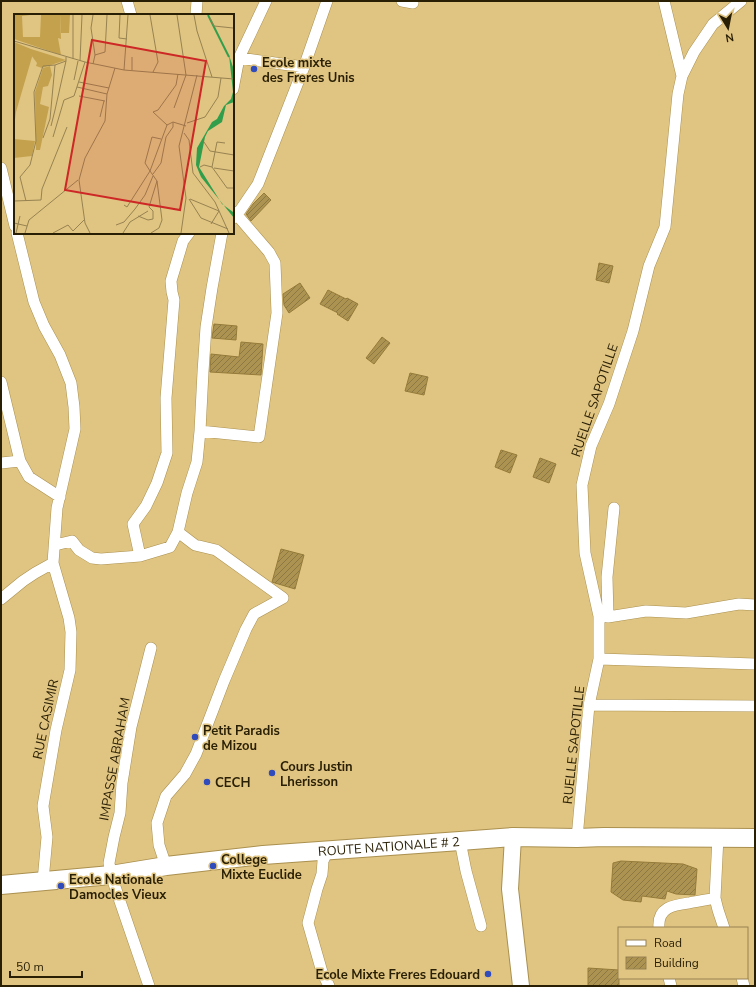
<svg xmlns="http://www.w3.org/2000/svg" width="756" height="987" viewBox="0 0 756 987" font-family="'Nunito Sans',sans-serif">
  <defs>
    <pattern id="building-hatch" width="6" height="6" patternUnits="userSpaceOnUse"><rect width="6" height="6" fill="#ad9352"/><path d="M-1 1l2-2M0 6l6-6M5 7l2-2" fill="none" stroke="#8d7742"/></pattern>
  </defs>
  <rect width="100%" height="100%" fill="#e0c482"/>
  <!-- building -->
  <path fill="url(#building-hatch)" stroke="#957b3a" d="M 264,193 L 271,200 L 251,221 L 246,214 L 253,204 Z
    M 599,263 L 613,266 L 609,283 L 596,280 Z
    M 300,283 L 310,298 L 289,313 L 284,305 L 283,294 Z
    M 328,290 L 346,299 L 347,298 L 358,304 L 348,321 L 337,314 L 338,313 L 320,304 Z
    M 214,324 L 237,326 L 236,340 L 212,338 Z
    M 382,337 L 390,343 L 374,364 L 366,358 Z
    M 241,342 L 263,344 L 261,375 L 210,372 L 211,354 L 239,357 Z
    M 410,373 L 428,377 L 424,395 L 405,391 Z
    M 501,450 L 517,455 L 510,473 L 495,467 Z
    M 540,458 L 556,464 L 549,483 L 533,477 Z
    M 281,549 L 304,555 L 295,589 L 275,583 L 272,582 Z
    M 621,861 L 683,864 L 697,869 L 695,895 L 676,894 L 667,891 L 665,899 L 642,896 L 641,902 L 623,900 L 611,892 L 613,863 Z
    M 588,968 L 619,970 L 619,986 L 588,986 Z"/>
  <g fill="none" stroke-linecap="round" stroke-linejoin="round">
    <defs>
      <path id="street" d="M 127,1 L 131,15
        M 402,1 L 413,3
        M 196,15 L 197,1
        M 239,58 L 304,67
        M 682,76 L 694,52 L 713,24 L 741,1
        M 233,89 L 239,58 L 266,1
        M 1,168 L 15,226
        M 233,212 L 237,215 L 258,184 L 304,67 L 327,1
        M 17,233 L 34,302 L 44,326 L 60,355 L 71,383 L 74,407 L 75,429 L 57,508 L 53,563 L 69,618 L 71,632 L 70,670 L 56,730 L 43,806 L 47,837 L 43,881
        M 1,382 L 20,461 L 29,477 L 60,497
        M 200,431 L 259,437 L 277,313 L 275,263 L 269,252 L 237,215 L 233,218
        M 1,463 L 20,461
        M 178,532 L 187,493 L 197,462 L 200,431 L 203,372 L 206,327 L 212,288 L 222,233
        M 55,545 L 72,541 L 79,550 L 92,558 L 101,559 L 140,556 L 170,547 L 178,532 L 195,545 L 216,550 L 283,598 L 254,614 L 246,629 L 224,681 L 196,754 L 185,774 L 166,796 L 157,823 L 159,845 L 166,866
        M 140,556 L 133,524 L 146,506 L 157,483 L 167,453 L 166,398 L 174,300 L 172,292 L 171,281 L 183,241 L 189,233
        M 1,599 L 23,581 L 35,573 L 53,563
        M 599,616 L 608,617 L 646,611 L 686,613 L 739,604 L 755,605
        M 608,617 L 607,577 L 614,508
        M 599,659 L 755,664
        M 589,705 L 755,706
        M 718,837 L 715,898 L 718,910 L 724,928
        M 577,838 L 589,705 L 599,659 L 599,616 L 585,553 L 582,485 L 591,446 L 609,404 L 633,331 L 649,266 L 665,227 L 678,94 L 682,76 L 664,1
        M 460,841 L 466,871 L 481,926
        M 328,850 L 323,861 L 322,874 L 317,889 L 308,923 L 322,972 L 329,986
        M 659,928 C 657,907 674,905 689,903 C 698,901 707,900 715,898
        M 669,978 L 671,986
        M 742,978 L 744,986
        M 149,986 L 111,875 L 109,863 L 114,837 L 120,813 L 122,783 L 131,727 L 151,648"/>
      <path id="secondary" d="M 513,837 L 510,889 L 521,986"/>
      <g id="primary">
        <path id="s1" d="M 1,885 L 111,875 L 166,866 L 263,855 L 460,841 L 513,837 L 577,838 L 604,837 L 755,838"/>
      </g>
    </defs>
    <!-- street casing -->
    <use href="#street" stroke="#aa904f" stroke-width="12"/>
    <!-- secondary casing -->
    <use href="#secondary" stroke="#aa904f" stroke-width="18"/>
    <!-- primary casing -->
    <use href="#primary" stroke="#aa904f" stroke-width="20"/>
    <!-- street -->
    <use href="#street" stroke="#fff" stroke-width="11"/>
    <!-- secondary -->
    <use href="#secondary" stroke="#fff" stroke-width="16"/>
    <!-- primary -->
    <use href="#primary" stroke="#fff" stroke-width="18"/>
  </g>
  <!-- markers -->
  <g fill="#304cbc" stroke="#e0c482" stroke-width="1.5">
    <circle cx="254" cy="69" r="4"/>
    <circle cx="195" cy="737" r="4"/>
    <circle cx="272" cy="773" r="4"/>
    <circle cx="207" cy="782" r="4"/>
    <circle cx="213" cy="866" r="4"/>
    <circle cx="61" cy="886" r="4"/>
    <circle cx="488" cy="974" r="4"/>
  </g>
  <g text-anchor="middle" stroke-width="3" stroke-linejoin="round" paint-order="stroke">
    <!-- poi labels -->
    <g font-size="13" font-weight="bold" fill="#291f04" stroke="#e0c482" text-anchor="start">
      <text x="262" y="67">Ecole mixte<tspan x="262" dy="15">des Freres Unis</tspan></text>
      <text x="203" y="735">Petit Paradis<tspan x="203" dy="15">de Mizou</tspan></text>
      <text x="280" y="771">Cours Justin<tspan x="280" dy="15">Lherisson</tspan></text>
      <text x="215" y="787">CECH</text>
      <text x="221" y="864">College<tspan x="221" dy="15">Mixte Euclide</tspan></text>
      <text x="69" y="884">Ecole Nationale<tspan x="69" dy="15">Damocles Vieux</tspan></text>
      <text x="480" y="979" text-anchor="end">Ecole Mixte Freres Edouard</text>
    </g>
    <!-- street labels -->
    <g font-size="13" fill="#291f04" stroke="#e0c482">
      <text transform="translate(594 400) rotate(-71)" y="5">RUELLE SAPOTILLE</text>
      <text transform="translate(45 719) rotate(-78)" y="5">RUE CASIMIR</text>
      <text transform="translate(573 745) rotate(-84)" y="5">RUELLE SAPOTILLE</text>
      <text transform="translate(114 759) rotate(-80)" y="5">IMPASSE ABRAHAM</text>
      <text dy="5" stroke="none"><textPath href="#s1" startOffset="390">ROUTE NATIONALE # 2</textPath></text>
    </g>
  </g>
  <!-- overview -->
  <g transform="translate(14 14)">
    <rect width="220" height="220" fill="#e0c482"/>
    <path d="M 46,1 L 56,1 L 55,19 L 47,19 Z" fill="#c4a24d"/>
    <path d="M 0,1 L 16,1 L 8,2 L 9,23 L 26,23 L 27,1 L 46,1 L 47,25 L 44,24 L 47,41 L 0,25 ZM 0,28 L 17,35 L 18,43 L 2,98 L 0,113 ZM 36,52 L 38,61 L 34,72 L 29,73 L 26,90 L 35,93 L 26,136 L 22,136 L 21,78 L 29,54 ZM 0,125 L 21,127 L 18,142 L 0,144 Z" fill="#c4a24d"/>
    <path d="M 17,35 L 52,46 L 28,54 L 22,52 L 23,49 L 17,41 Z" fill="#c4a24d"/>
    <path d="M 215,41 L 220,56 L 220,88 L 212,91 L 208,108 L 194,117 L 191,123 L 185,153 L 208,190 L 219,198 L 220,204 L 187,163 L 182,151 L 183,134 L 198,108 L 203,105 L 210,92 L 217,85 L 219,78 Z" fill="#309e4b"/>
    <path fill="none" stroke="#309e4b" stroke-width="2" d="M 194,1 L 215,43"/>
    <path fill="none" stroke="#978250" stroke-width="1" d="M 79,1 L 77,14 L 81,41 L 79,50M 106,1 L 105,24 L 113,25M 136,1 L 144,48 L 139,58M 180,1 L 183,17 L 198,63M 196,4 L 200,12 L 219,14M 220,7 L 220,37M 0,27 L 71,48 L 110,56 L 220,65M 81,41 L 91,38 L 93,1M 118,43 L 118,56M 59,45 L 59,1M 66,47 L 68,1M 110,56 L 114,1M 164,60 L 162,71 L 144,96 L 139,98 L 153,111 L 159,108 L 172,112M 60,66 L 64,47M 65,68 L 95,74M 63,73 L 93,80M 65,82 L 91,87M 160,94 L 172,61 L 163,1M 41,96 L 52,47M 86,103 L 90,87M 173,109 L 191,103 L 204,83 L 207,64M 37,112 L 41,96M 170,119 L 175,126 L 179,159 L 201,188 L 215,219M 39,123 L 50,86 L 60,82 L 71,48M 29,124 L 36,105 L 41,51 L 52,47 L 52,43M 147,125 L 138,123 L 131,149 L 136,157 L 153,111M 190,128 L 196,137 L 220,141M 211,129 L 203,128 L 198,153 L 213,174 L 220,174M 186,153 L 190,151 L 198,153M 200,154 L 220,157M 139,160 L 147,149 L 152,123 L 159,113 L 159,108M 175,185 L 187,204 L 214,215M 176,185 L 205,197 L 197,210M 0,187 L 27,186 L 28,175 L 53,113M 12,187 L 6,163 L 16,151 L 22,127 L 20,78 L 29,52 L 41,51M 110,191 L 113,193 L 136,157 L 143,167 L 148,206 L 145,214 L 137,219M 124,202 L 134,206 L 139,205 L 139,197 L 135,193 L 143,167M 0,209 L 13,212M 102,211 L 110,208 L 121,195 L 131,181 L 139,162M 2,219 L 6,202M 11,219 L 15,206 L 64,166M 39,219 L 54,211 L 59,217 L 71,205M 76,219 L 71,209 L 65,166 L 71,144 L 91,107 L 93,80 L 101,54M 109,219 L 116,208 L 134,197M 167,219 L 172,184 L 165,132 L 183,61"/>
    <path fill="#cd2826" fill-opacity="0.15" stroke="#cd2826" stroke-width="2" d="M 78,26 L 192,47 L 166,196 L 51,176 Z"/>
    <rect width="220" height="220" fill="none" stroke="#291f04" stroke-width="2"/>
  </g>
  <!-- border -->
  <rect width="756" height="987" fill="none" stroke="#291f04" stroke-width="4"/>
  <!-- legend -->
  <rect x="618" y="927" width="130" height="52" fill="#e0c482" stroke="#978250"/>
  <rect x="626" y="940" width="20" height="6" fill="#ffffff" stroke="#978250"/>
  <text x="654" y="947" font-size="12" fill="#291f04">Road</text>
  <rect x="626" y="957" width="20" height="12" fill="url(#building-hatch)" stroke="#978250"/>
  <text x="654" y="967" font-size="12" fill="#291f04">Building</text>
  <!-- north arrow -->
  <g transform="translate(728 28) rotate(170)" stroke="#e0c482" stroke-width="3" paint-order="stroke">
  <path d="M0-3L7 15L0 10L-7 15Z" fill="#291f04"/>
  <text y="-6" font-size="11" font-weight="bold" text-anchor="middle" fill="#291f04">N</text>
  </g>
  <!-- scale -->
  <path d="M10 971v6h72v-6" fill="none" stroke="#291f04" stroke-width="2"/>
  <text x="16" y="971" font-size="12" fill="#291f04" stroke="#e0c482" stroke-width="3" paint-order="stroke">50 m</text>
</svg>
